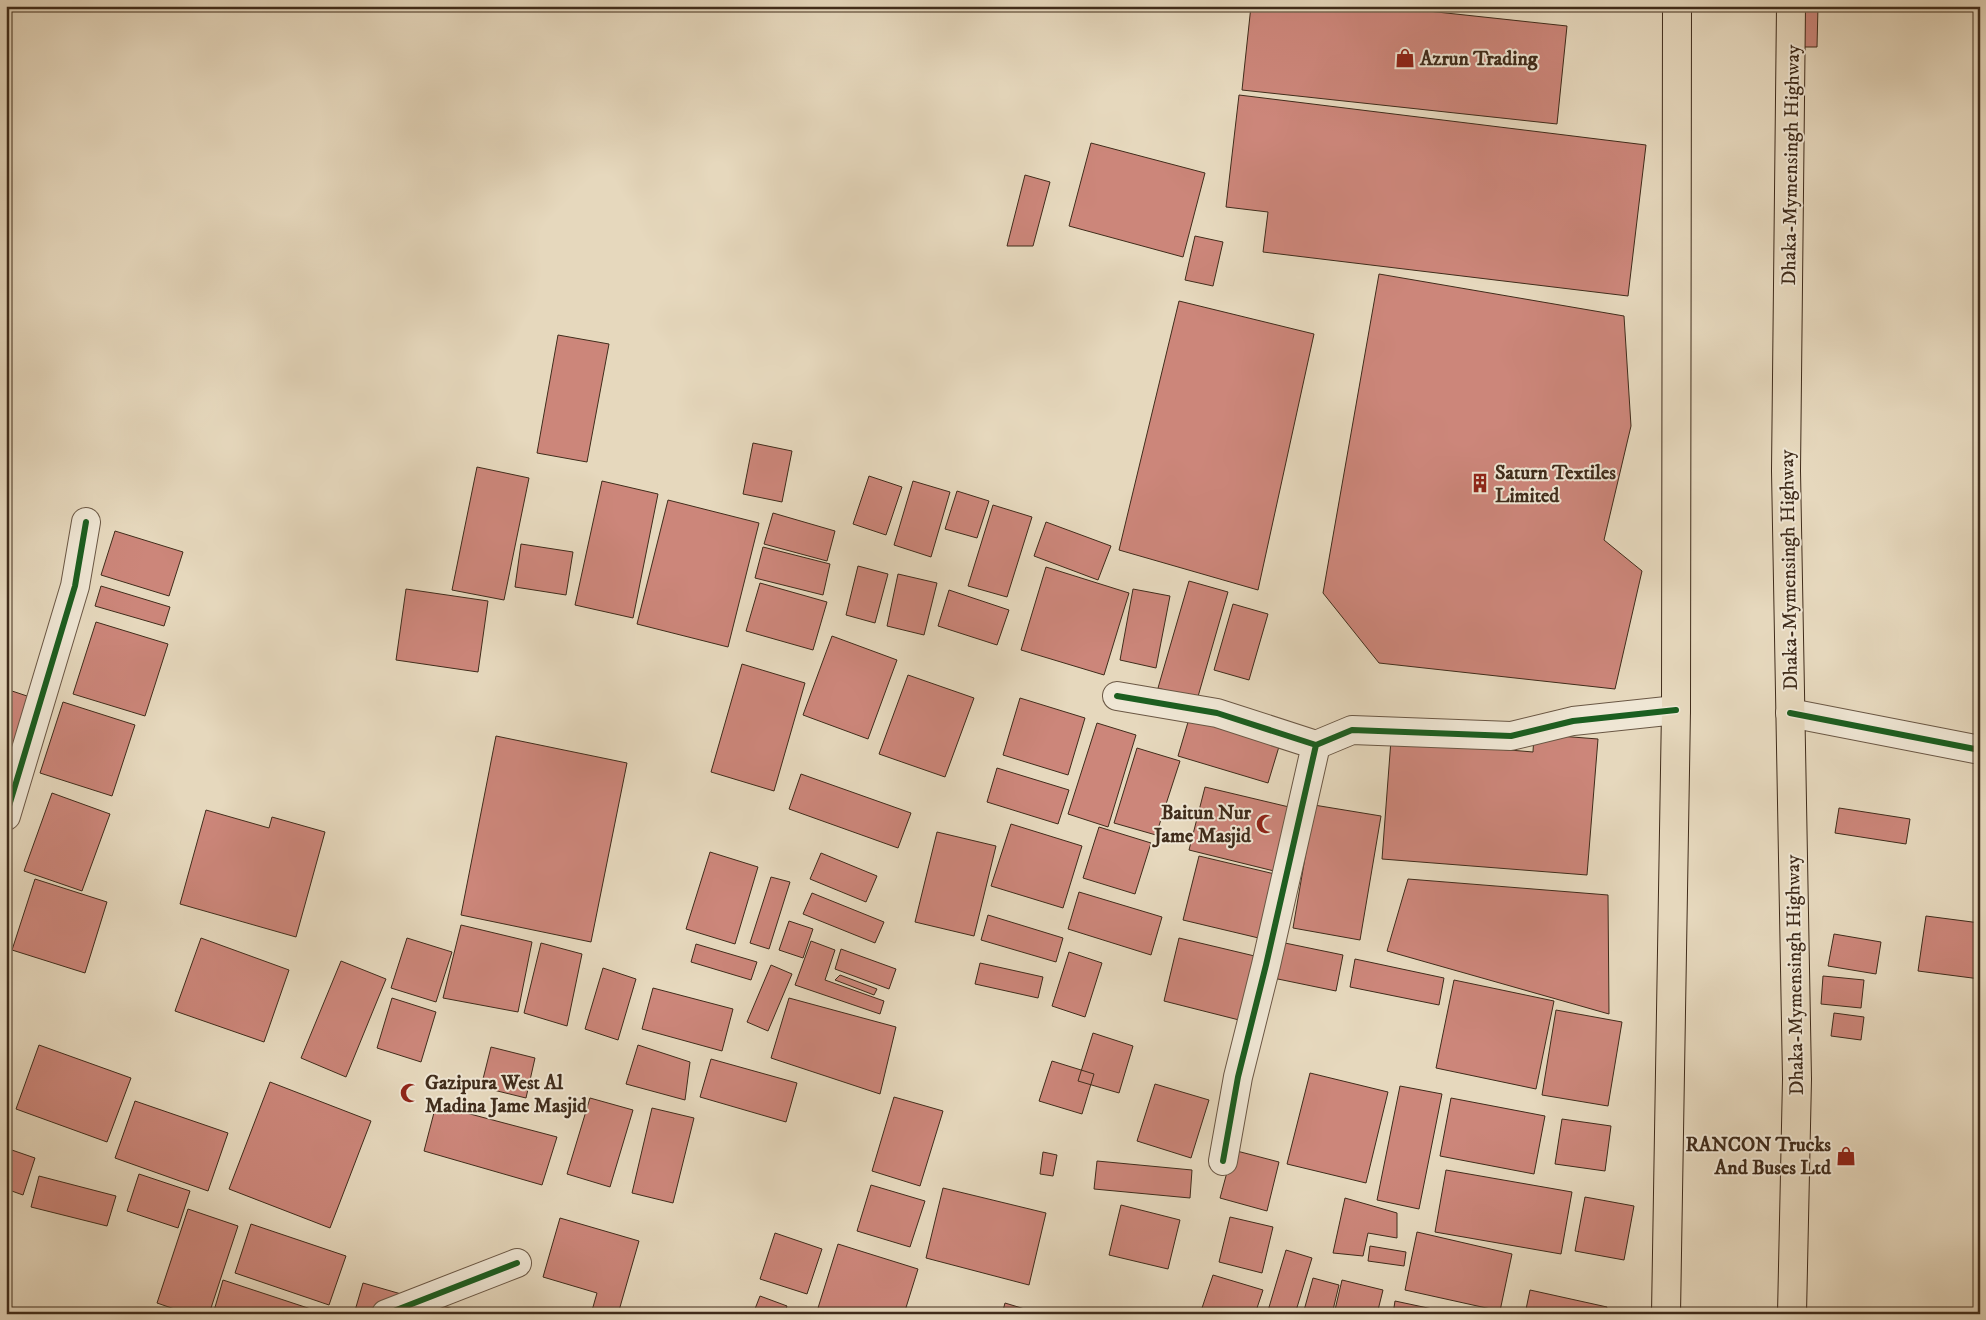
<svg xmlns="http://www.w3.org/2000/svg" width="1986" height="1320" viewBox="0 0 1986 1320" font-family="'IM FELL DW Pica',serif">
  <rect width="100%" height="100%" fill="#e6d8bd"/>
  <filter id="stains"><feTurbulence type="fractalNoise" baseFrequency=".004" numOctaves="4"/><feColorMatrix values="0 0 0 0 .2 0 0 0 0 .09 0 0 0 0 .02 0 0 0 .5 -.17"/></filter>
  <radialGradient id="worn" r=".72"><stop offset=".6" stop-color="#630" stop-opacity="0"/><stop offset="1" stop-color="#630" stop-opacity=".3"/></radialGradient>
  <!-- building -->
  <path fill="#cc867a" stroke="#402c1b" d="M 1251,6 L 1381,6 L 1567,26 L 1557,124 L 1242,90 Z
    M 1793,6 L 1818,6 L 1817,47 L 1793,47 Z
    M 1239,95 L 1646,145 L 1628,296 L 1263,252 L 1268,212 L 1226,207 Z
    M 1091,143 L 1205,173 L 1183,257 L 1069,226 Z
    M 1025,175 L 1050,182 L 1033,246 L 1007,246 Z
    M 1195,236 L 1223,242 L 1213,286 L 1185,280 Z
    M 1379,274 L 1624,316 L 1631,426 L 1604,540 L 1642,571 L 1615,689 L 1379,663 L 1323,593 Z
    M 1179,301 L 1314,334 L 1258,590 L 1119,550 Z
    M 558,335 L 609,344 L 587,462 L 537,453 Z
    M 753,443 L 792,451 L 782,502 L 743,494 Z
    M 477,467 L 529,478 L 504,600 L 452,590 Z
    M 869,476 L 902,487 L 886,535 L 853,524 Z
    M 602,481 L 658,494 L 633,618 L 575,605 Z
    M 913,481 L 950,492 L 931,557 L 894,545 Z
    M 957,491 L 989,501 L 977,538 L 945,529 Z
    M 668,500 L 759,523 L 728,647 L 637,624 Z
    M 993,505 L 1032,517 L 1007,597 L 968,586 Z
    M 773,513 L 835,531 L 827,561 L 764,544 Z
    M 1046,522 L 1111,546 L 1098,580 L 1034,556 Z
    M 115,531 L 183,552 L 169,596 L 101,575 Z
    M 521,544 L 573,552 L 566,595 L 515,587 Z
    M 763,547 L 830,564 L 823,595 L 755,578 Z
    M 858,566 L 888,574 L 875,623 L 846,615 Z
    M 1046,567 L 1129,593 L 1104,675 L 1021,650 Z
    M 898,574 L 937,583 L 924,635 L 887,626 Z
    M 1189,581 L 1228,592 L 1197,700 L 1158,688 Z
    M 760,583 L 827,602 L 813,650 L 746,631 Z
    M 101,586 L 170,607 L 164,626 L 95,606 Z
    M 406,589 L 488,601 L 478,672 L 396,660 Z
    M 1133,589 L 1170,596 L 1156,668 L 1120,660 Z
    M 949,590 L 1009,610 L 997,645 L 938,626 Z
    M 1233,604 L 1268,614 L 1249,680 L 1214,670 Z
    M 96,622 L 168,644 L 145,716 L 73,694 Z
    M 832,636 L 897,660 L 868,739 L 803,715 Z
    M 742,664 L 805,683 L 774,791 L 711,772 Z
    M 908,675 L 974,698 L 945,777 L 879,754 Z
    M 6,689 L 33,698 L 15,756 L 6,753 Z
    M 1020,698 L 1085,718 L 1068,775 L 1003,755 Z
    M 63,702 L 135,725 L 112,796 L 40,773 Z
    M 1191,712 L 1281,740 L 1268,783 L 1178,756 Z
    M 1097,723 L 1136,735 L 1108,827 L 1068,814 Z
    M 1534,734 L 1598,739 L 1587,875 L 1382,859 L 1391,740 L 1533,752 Z
    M 496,736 L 627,763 L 591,942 L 461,915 Z
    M 1137,748 L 1180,761 L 1156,835 L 1114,823 Z
    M 997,768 L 1069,790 L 1058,824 L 987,802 Z
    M 801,774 L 911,813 L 898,848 L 789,809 Z
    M 1205,787 L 1289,807 L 1274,871 L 1189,850 Z
    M 52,793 L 110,814 L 82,891 L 24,871 Z
    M 1314,805 L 1381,816 L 1360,940 L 1293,928 Z
    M 1839,808 L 1910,819 L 1906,844 L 1835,833 Z
    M 206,810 L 269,828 L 272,817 L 325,832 L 296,937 L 180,904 Z
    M 1011,824 L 1082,846 L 1063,908 L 991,886 Z
    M 1099,827 L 1151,843 L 1135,894 L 1083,878 Z
    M 937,832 L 996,846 L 974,936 L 915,922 Z
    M 710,852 L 758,867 L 735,944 L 686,929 Z
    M 821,853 L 877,876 L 866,902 L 810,879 Z
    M 1199,856 L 1283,876 L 1267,940 L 1183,920 Z
    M 771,877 L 790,882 L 769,949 L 750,943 Z
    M 35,879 L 107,902 L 85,973 L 12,950 Z
    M 1408,879 L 1608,895 L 1609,1014 L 1387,951 Z
    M 1079,892 L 1162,917 L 1151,955 L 1068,929 Z
    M 812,893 L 884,922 L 875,943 L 803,914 Z
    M 988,915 L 1063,938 L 1056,962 L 981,940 Z
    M 1926,916 L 1980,923 L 1980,979 L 1918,971 Z
    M 789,921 L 813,929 L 803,958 L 779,950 Z
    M 461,925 L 532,942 L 518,1012 L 443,998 Z
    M 1834,934 L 1881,942 L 1876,974 L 1828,966 Z
    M 201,938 L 289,970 L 264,1042 L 175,1011 Z
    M 407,938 L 452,952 L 436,1002 L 391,988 Z
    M 1179,938 L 1263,958 L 1247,1022 L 1164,1001 Z
    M 811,941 L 835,950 L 825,980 L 884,1001 L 880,1014 L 795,985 Z
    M 1280,942 L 1343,955 L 1336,991 L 1273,978 Z
    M 541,943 L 582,954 L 567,1026 L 524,1013 Z
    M 696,944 L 757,962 L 751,980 L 691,962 Z
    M 841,949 L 896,969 L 889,989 L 835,969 Z
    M 1069,952 L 1102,963 L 1085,1017 L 1052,1006 Z
    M 1355,959 L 1444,978 L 1439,1005 L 1350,987 Z
    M 341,961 L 386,979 L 346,1077 L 301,1058 Z
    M 980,963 L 1043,977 L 1038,998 L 975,984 Z
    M 771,965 L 792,974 L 768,1031 L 747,1022 Z
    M 603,968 L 636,979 L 618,1040 L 585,1029 Z
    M 840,975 L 877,989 L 874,995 L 835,980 Z
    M 1823,976 L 1864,980 L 1861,1008 L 1821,1004 Z
    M 1454,980 L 1554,1001 L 1536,1089 L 1436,1068 Z
    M 653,988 L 733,1009 L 722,1051 L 642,1029 Z
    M 392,998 L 436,1012 L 421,1062 L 377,1048 Z
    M 789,998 L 896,1027 L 880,1094 L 771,1058 Z
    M 1556,1010 L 1622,1022 L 1608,1106 L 1542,1095 Z
    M 1834,1013 L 1864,1017 L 1861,1040 L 1831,1036 Z
    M 1093,1033 L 1133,1046 L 1119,1093 L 1078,1081 Z
    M 39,1045 L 131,1078 L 107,1142 L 16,1109 Z
    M 638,1045 L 690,1062 L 685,1100 L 626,1084 Z
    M 491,1047 L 535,1058 L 526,1098 L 481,1087 Z
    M 711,1059 L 797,1083 L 786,1122 L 700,1097 Z
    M 1052,1061 L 1094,1074 L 1082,1114 L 1039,1101 Z
    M 1310,1073 L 1388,1092 L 1366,1183 L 1287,1164 Z
    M 270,1082 L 371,1121 L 330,1228 L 229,1189 Z
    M 1155,1084 L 1209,1100 L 1191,1158 L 1137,1141 Z
    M 1400,1086 L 1442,1094 L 1419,1209 L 1377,1200 Z
    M 894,1097 L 943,1111 L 920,1186 L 872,1171 Z
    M 590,1098 L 633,1110 L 610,1187 L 567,1174 Z
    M 1451,1098 L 1545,1116 L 1534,1174 L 1440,1156 Z
    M 135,1101 L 228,1133 L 208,1191 L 115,1158 Z
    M 436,1105 L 557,1137 L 542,1185 L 424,1151 Z
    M 652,1108 L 694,1118 L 673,1203 L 632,1193 Z
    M 1562,1119 L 1611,1126 L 1605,1171 L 1555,1164 Z
    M 6,1148 L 35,1158 L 23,1195 L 6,1189 Z
    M 1233,1150 L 1279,1162 L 1267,1211 L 1220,1198 Z
    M 1043,1152 L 1057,1155 L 1053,1176 L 1040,1174 Z
    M 1097,1161 L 1192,1170 L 1190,1198 L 1094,1189 Z
    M 1446,1170 L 1572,1192 L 1561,1254 L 1435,1232 Z
    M 139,1174 L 190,1191 L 178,1228 L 127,1211 Z
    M 39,1176 L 116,1196 L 107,1226 L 31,1207 Z
    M 871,1185 L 925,1201 L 910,1247 L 857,1231 Z
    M 943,1188 L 1046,1213 L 1029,1285 L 926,1258 Z
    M 1585,1197 L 1634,1206 L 1624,1260 L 1575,1251 Z
    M 1345,1198 L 1397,1213 L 1397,1238 L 1368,1233 L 1363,1256 L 1333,1253 Z
    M 1121,1205 L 1180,1220 L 1168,1269 L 1109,1255 Z
    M 188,1209 L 238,1226 L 209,1314 L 189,1314 L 157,1303 Z
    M 1230,1217 L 1273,1227 L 1262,1273 L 1219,1262 Z
    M 560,1218 L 639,1241 L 618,1314 L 591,1314 L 597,1293 L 543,1277 Z
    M 251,1224 L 346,1256 L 329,1305 L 235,1273 Z
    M 1417,1232 L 1512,1254 L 1500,1311 L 1405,1290 Z
    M 775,1233 L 822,1249 L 807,1294 L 760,1279 Z
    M 838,1244 L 918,1269 L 904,1314 L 835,1314 L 818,1308 Z
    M 1370,1246 L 1406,1252 L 1404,1266 L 1368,1261 Z
    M 1286,1250 L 1312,1258 L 1295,1314 L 1267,1314 Z
    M 1213,1275 L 1263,1290 L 1255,1314 L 1200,1314 Z
    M 1313,1278 L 1339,1285 L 1332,1314 L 1303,1314 Z
    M 223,1280 L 326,1314 L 213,1314 Z
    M 1342,1280 L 1383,1290 L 1377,1314 L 1334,1314 Z
    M 363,1283 L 460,1311 L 459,1314 L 354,1314 Z
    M 1530,1290 L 1607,1307 L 1605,1314 L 1525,1314 Z
    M 760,1296 L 787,1306 L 784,1314 L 753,1314 Z
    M 1395,1301 L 1456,1314 L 1393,1314 Z
    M 1005,1303 L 1041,1314 L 1002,1314 Z"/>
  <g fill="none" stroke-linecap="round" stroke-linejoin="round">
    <defs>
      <path id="minor" d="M 1117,696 L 1217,713 L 1316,745 L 1352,730 L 1511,736 L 1573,721 L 1676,710
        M 1790,713 L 1980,750
        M 6,816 L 75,586 L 86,522
        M 1223,1161 L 1238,1077 L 1266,965 L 1316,745
        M 386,1314 L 517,1263"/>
      <path id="trunk" d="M 1791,6 L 1786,471 L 1797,1079 L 1792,1314
        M 1666,1314 L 1676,710 L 1677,6"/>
    </defs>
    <!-- minor casing -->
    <use href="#minor" stroke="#6a5744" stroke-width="30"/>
    <!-- trunk casing -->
    <use href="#trunk" stroke="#402c1b" stroke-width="30"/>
    <!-- minor -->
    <use href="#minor" stroke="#efe6d4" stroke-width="28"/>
    <!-- trunk -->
    <use href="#trunk" stroke="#e6d8bd" stroke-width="28"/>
    <defs>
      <path id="cycleway" d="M 1117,696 L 1217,713 L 1316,745 L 1352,730 L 1511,736 L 1573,721 L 1676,710
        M 1790,713 L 1980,750
        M 6,816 L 75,586 L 86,522
        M 1223,1161 L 1238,1077 L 1266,965 L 1316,745
        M 386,1314 L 517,1263"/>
    </defs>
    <!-- cycleway casing -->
    <use href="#cycleway" stroke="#efe6d4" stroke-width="9"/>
    <!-- cycleway -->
    <use href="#cycleway" stroke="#1b5e20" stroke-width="6"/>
  </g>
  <!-- icons -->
  <defs>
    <symbol id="shop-bare" viewBox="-9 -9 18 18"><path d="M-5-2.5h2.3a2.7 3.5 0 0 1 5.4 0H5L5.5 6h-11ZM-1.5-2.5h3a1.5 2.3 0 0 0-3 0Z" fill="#8f2418" stroke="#efe6d4" stroke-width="2.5" paint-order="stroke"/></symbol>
    <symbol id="building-bare" viewBox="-9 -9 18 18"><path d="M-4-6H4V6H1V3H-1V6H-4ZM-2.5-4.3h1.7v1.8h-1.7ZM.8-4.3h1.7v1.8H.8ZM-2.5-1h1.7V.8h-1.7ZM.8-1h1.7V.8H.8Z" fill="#8f2418" stroke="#efe6d4" stroke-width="2.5" paint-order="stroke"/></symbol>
    <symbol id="mosque-bare" viewBox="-9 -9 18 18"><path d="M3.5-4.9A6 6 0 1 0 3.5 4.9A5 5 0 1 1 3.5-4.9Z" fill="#8f2418" stroke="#efe6d4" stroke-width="2.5" paint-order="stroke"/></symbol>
  </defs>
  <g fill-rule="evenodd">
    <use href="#shop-bare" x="1391" y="44" width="28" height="28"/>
    <use href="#building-bare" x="1466" y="469" width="28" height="28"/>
    <use href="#mosque-bare" x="1252" y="810" width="28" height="28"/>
    <use href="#mosque-bare" x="396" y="1079" width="28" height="28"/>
    <use href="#shop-bare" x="1832" y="1142" width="28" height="28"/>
  </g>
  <g text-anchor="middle" stroke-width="4" stroke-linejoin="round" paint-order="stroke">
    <!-- poi labels -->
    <g font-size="20" font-weight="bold" fill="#402c1b" stroke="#efe6d4" text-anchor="start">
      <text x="1420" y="65">Azrun Trading</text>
      <text x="1495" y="479">Saturn Textiles<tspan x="1495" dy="23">Limited</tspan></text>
      <text x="1251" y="819" text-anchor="end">Baitun Nur<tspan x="1251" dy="23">Jame Masjid</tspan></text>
      <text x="425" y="1089">Gazipura West Al<tspan x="425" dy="23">Madina Jame Masjid</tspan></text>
      <text x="1831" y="1151" text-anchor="end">RANCON Trucks<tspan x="1831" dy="23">And Buses Ltd</tspan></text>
    </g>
    <!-- street labels -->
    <g font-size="20" fill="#402c1b" stroke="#efe6d4">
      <text transform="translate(1790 165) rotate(-89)" y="7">Dhaka-Mymensingh Highway</text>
      <text transform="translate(1788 570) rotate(-91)" y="7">Dhaka-Mymensingh Highway</text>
      <text transform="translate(1794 975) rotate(-91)" y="7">Dhaka-Mymensingh Highway</text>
    </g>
  </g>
  <!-- margin -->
  <rect width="1986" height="1320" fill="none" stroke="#e6d8bd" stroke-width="25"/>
  <rect x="8" y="8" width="1971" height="1305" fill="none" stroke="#402c1b" stroke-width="2.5"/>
  <rect x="12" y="12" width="1961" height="1295" fill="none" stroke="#402c1b"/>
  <rect width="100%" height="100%" filter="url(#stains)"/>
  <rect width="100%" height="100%" fill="url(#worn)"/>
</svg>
